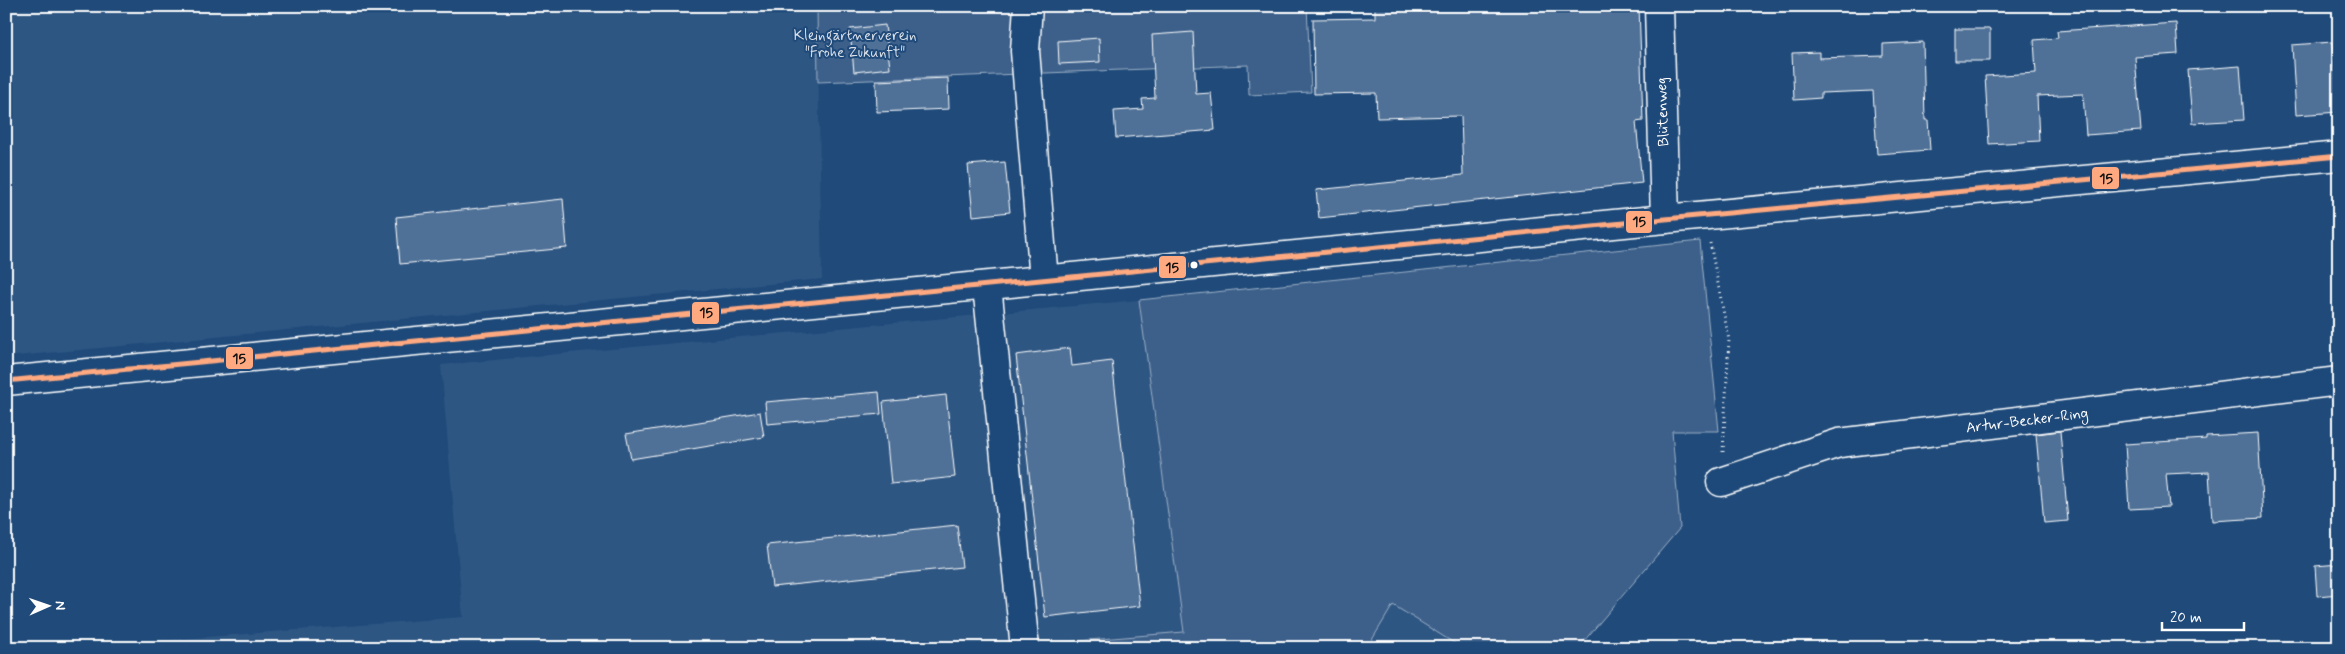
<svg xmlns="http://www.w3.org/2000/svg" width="2345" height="654" viewBox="0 0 2345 654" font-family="Mynerve,sans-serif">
  <rect width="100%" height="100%" fill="#1f4a7a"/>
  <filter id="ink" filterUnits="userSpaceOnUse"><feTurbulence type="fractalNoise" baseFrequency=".02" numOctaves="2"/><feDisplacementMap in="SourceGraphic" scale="10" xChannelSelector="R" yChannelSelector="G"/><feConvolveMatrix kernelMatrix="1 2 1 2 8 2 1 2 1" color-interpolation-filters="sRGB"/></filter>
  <g filter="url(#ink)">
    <!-- built -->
    <path fill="#2e5683" d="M 6,6 L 817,6 L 822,279 L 6,357 Z
      M 1139,300 L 1184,632 L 994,648 L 66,648 L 463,617 L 441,365 Z
      M 1393,605 L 1462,648 L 1367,648 Z"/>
    <!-- green -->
    <path fill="#3c618b" stroke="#9eb0c5" d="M 817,6 L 1307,6 L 1311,92 L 1249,95 L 1248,65 L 818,82 Z
      M 1700,241 L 1719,431 L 1672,431 L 1680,528 L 1578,648 L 1462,648 L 1393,605 L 1367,648 L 994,648 L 1184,632 L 1139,300 Z"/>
    <!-- building -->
    <path fill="#507197" stroke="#fff" d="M 1375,6 L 1639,6 L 1643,121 L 1636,122 L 1642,183 L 1319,218 L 1316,190 L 1463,175 L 1461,116 L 1377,118 L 1376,93 L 1314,94 L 1313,19 L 1375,18 Z
      M 2176,23 L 2178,54 L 2135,57 L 2141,131 L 2086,135 L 2083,94 L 2037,96 L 2039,141 L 1989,144 L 1985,76 L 2036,73 L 2034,40 L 2058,38 L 2057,31 Z
      M 885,25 L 890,68 L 854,72 L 850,29 Z
      M 1955,29 L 1990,29 L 1990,61 L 1955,61 Z
      M 1193,32 L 1196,94 L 1211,93 L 1215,130 L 1116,138 L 1114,111 L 1143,109 L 1142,99 L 1155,98 L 1152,35 Z
      M 1099,38 L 1100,62 L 1059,64 L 1058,41 Z
      M 1923,42 L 1925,120 L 1928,120 L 1930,150 L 1877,154 L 1873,91 L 1821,93 L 1821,98 L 1794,100 L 1792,53 L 1819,52 L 1819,58 L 1883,56 L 1883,44 Z
      M 2332,42 L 2334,71 L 2339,71 L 2339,112 L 2296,115 L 2292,45 Z
      M 2240,66 L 2244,120 L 2192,123 L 2188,70 Z
      M 948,78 L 949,109 L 877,112 L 876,81 Z
      M 1005,162 L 1010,212 L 973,216 L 968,165 Z
      M 563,199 L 567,248 L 400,264 L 396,217 Z
      M 1070,348 L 1072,366 L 1112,361 L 1140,606 L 1045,617 L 1016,355 Z
      M 879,392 L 881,414 L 767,424 L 765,402 Z
      M 946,395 L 955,477 L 891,484 L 883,402 Z
      M 760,412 L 764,437 L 631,459 L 626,434 Z
      M 2060,431 L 2068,521 L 2044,523 L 2036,434 Z
      M 2258,433 L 2263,518 L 2212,521 L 2209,472 L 2166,474 L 2169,507 L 2129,509 L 2125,444 L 2206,439 L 2206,436 Z
      M 957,525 L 962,567 L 772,587 L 767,545 Z
      M 2339,564 L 2339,594 L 2317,596 L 2315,566 Z"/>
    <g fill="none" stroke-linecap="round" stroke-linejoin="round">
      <defs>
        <path id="minor" d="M 1028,6 L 1025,51 L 1044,280
          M 1659,6 L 1665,219
          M 987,286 L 1025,648
          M 1721,482 L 1839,443 L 2339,381"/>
        <path id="major" d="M 6,381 L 1665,219 L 2339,156"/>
      </defs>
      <!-- minor casing -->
      <use href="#minor" stroke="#fff" stroke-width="31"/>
      <!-- major casing -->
      <use href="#major" stroke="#fff" stroke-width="31"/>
      <!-- path -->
      <path stroke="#fff" stroke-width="3" stroke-dasharray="1 4" stroke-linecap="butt" d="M 1710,243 L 1729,340 L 1723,452"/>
      <!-- minor -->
      <use href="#minor" stroke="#1f4a7a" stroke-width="28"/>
      <!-- major -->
      <use href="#major" stroke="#1f4a7a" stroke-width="28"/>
      <defs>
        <path id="bus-1" d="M 6,381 L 1665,219 L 2339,156"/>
      </defs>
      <!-- bus-1 casing -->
      <use href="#bus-1" stroke="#1f4a7a" stroke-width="9"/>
      <!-- bus-1 -->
      <use href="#bus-1" stroke="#ffa980" stroke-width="5"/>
    </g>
  </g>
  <!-- markers -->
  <circle fill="#fff" stroke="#1f4a7a" stroke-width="2" cx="1194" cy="265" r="4.5"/>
  <g text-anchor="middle" stroke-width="4" stroke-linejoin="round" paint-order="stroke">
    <!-- park labels -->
    <g font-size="15" fill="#d8dfe8" stroke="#1f4a7a">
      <text x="855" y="40">Kleingärtnerverein<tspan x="855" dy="17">"Frohe Zukunft"</tspan></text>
    </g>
    <!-- street labels -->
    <g font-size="15" fill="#fff" stroke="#1f4a7a">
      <text transform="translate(1662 112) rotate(-92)" y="5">Blütenweg</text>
      <text transform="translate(2027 420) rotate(-7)" y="5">Artur-Becker-Ring</text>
    </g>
  </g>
  <g stroke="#1f4a7a" stroke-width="2">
    <rect x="2091" y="166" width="29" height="24" rx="5" fill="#ffa980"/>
    <rect x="1625" y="210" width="28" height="24" rx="5" fill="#ffa980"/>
    <rect x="1158" y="255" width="29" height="24" rx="5" fill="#ffa980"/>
    <rect x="691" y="301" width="29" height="24" rx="5" fill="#ffa980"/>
    <rect x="225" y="346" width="29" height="24" rx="5" fill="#ffa980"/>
  </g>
  <g font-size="14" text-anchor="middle" font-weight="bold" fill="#111">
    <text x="2106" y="183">15</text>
    <text x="1639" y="226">15</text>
    <text x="1172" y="272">15</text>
    <text x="706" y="317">15</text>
    <text x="239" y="363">15</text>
  </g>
  <!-- margin -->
  <rect width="2345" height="654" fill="none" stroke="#1f4a7a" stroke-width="25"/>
  <rect x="12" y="12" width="2320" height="629" fill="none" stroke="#fff" stroke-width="2" filter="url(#ink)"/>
  <!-- north arrow -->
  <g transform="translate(48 606) rotate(88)" stroke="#1f4a7a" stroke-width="4" paint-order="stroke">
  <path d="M0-4L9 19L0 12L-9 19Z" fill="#ffffff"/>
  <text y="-8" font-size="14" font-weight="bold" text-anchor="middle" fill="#ffffff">N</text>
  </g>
  <!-- scale -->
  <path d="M2162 622v8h82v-8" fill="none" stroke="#ffffff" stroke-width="2.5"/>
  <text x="2170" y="622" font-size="15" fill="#ffffff" stroke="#1f4a7a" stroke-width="4" paint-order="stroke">20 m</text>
</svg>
